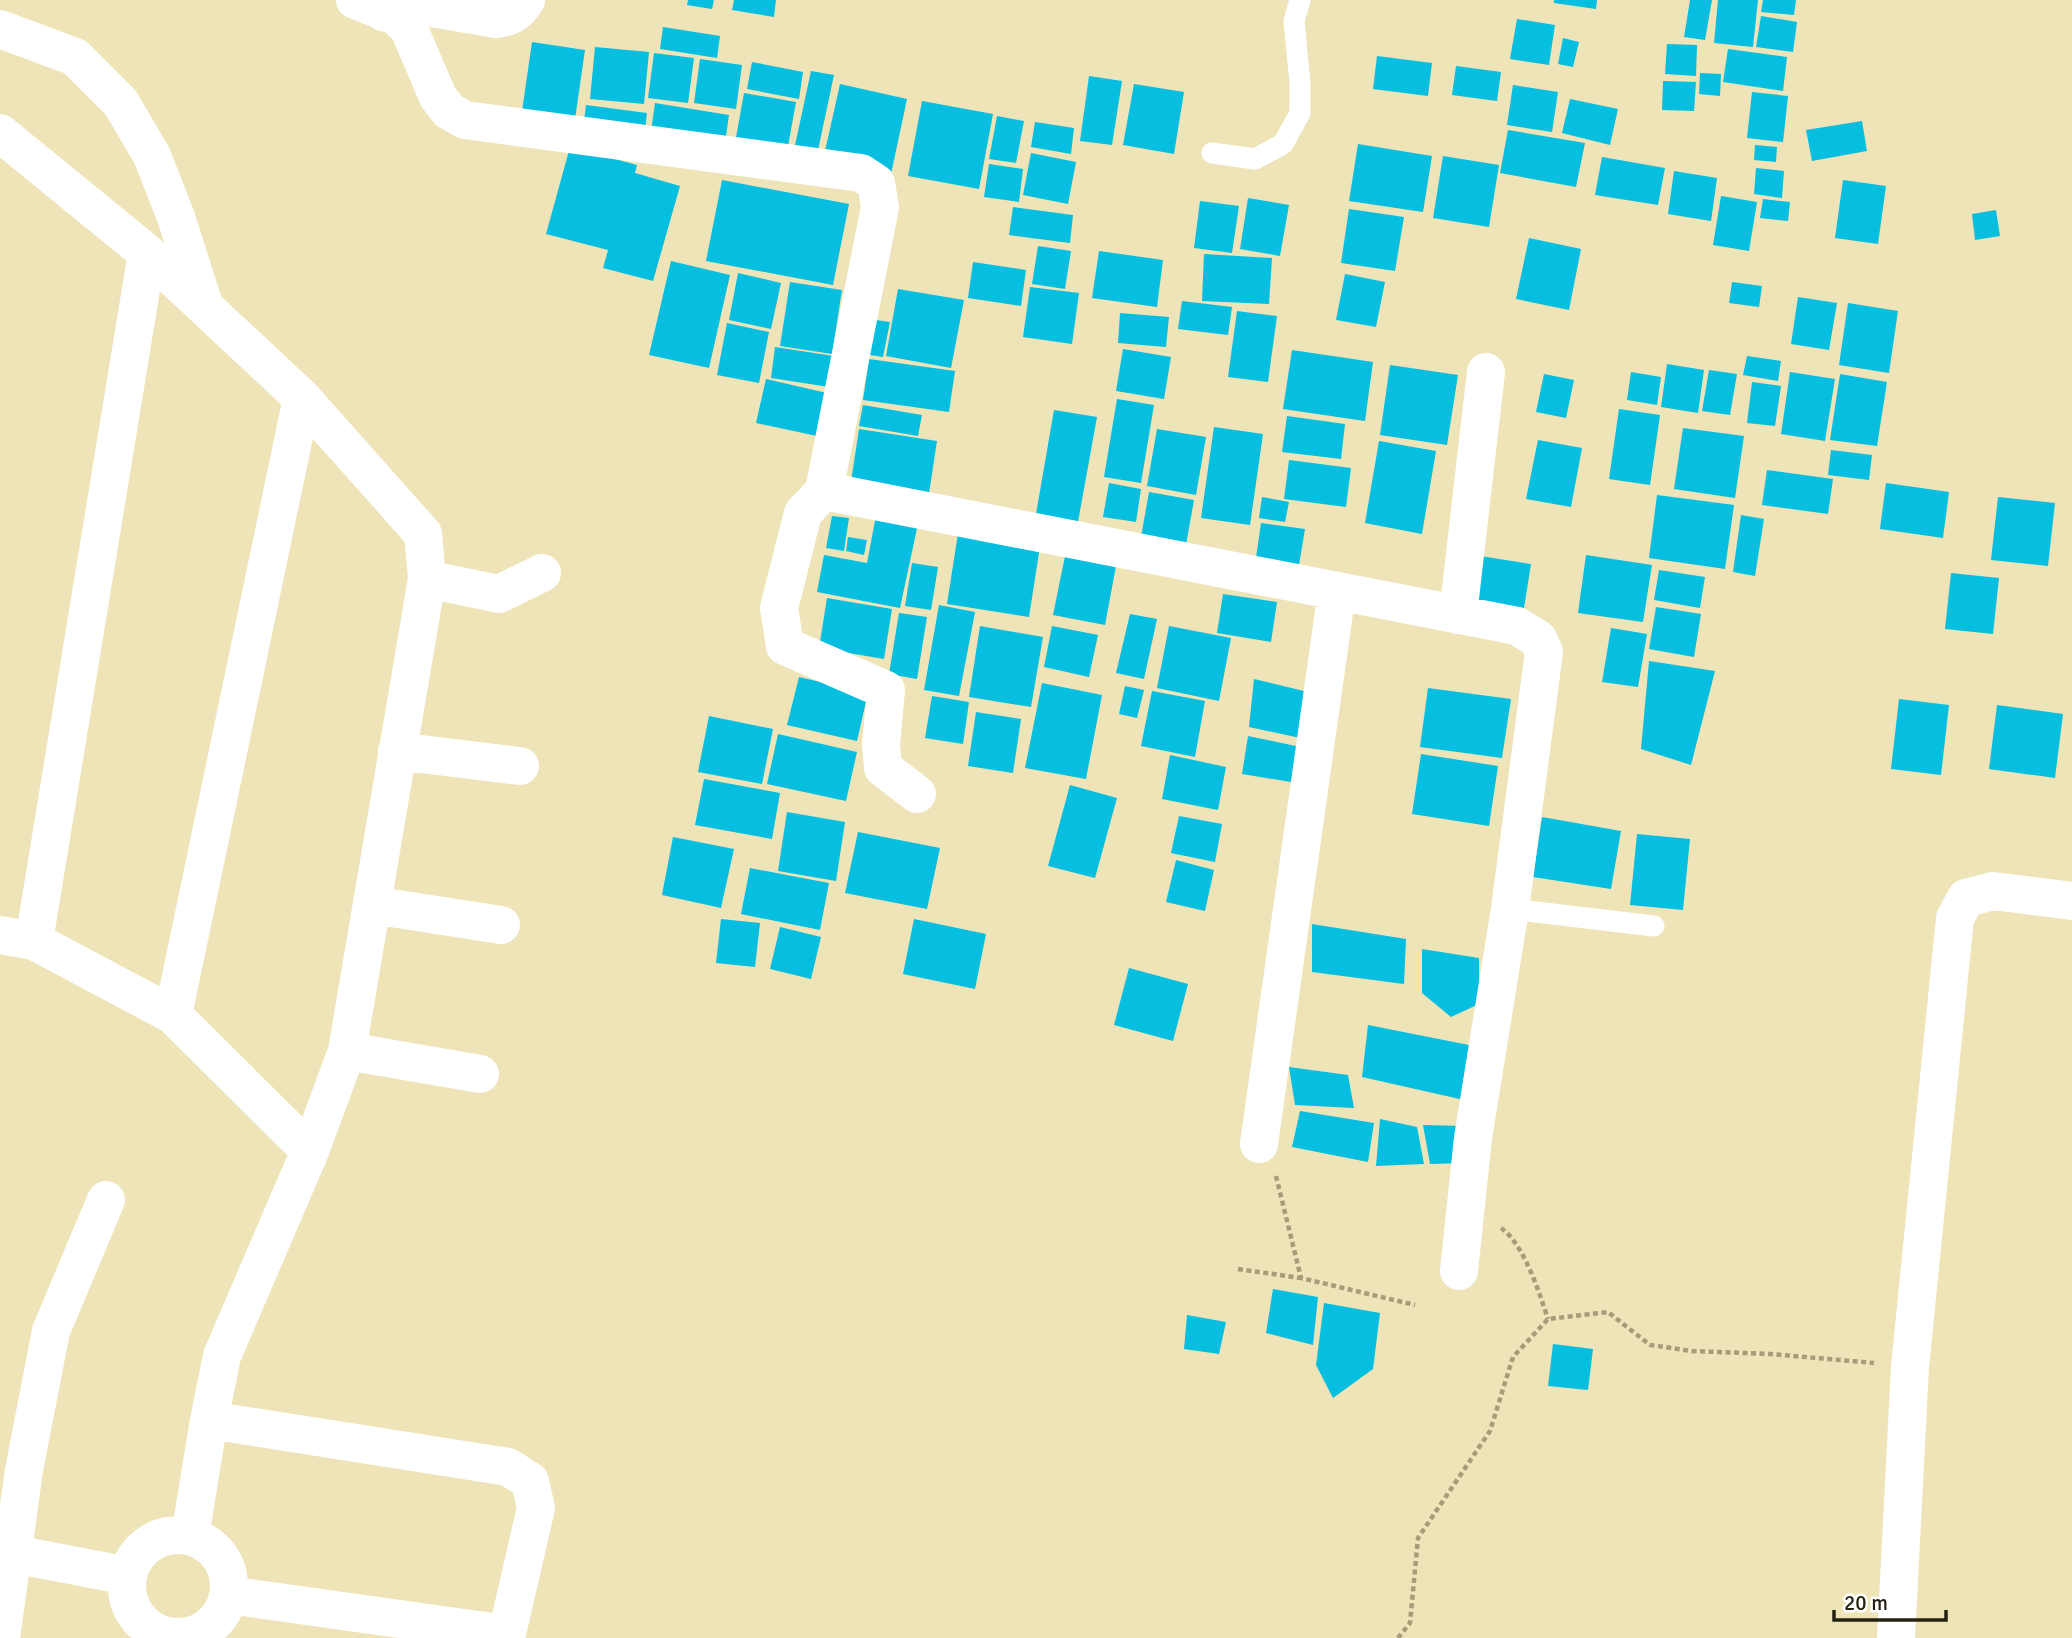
<svg xmlns="http://www.w3.org/2000/svg" width="2072" height="1638" viewBox="0 0 2072 1638" font-family="Signika,sans-serif">
  <rect width="100%" height="100%" fill="#eee4b7"/>
  <!-- building -->
  <path fill="#05bee0" d="M 688,0 L 714,0 L 712,9 L 687,5 Z
    M 734,0 L 776,0 L 774,17 L 732,10 Z
    M 1554,0 L 1597,0 L 1596,9 L 1554,3 Z
    M 1690,0 L 1712,0 L 1705,40 L 1684,37 Z
    M 1718,0 L 1758,0 L 1753,47 L 1714,43 Z
    M 1763,0 L 1796,0 L 1794,15 L 1761,12 Z
    M 1761,16 L 1797,22 L 1793,52 L 1756,47 Z
    M 1517,19 L 1555,25 L 1549,65 L 1510,59 Z
    M 663,27 L 720,36 L 717,58 L 660,49 Z
    M 1563,38 L 1579,42 L 1573,67 L 1558,64 Z
    M 532,42 L 585,50 L 573,133 L 520,125 Z
    M 1667,44 L 1697,45 L 1696,76 L 1665,74 Z
    M 595,47 L 649,52 L 644,104 L 590,99 Z
    M 1728,49 L 1787,57 L 1783,91 L 1723,82 Z
    M 654,53 L 694,58 L 688,103 L 648,98 Z
    M 1377,56 L 1432,63 L 1428,96 L 1373,89 Z
    M 700,59 L 742,65 L 736,109 L 694,103 Z
    M 752,62 L 803,72 L 799,99 L 747,89 Z
    M 1456,66 L 1501,72 L 1497,101 L 1452,95 Z
    M 811,71 L 834,75 L 817,155 L 794,150 Z
    M 1700,73 L 1721,74 L 1720,96 L 1699,94 Z
    M 1089,76 L 1122,81 L 1112,145 L 1080,141 Z
    M 1663,81 L 1696,82 L 1694,111 L 1662,110 Z
    M 840,84 L 907,99 L 891,174 L 823,160 Z
    M 1134,84 L 1184,92 L 1174,154 L 1123,145 Z
    M 1513,85 L 1558,92 L 1552,132 L 1507,125 Z
    M 1752,92 L 1788,96 L 1783,142 L 1747,138 Z
    M 744,93 L 796,102 L 787,152 L 735,143 Z
    M 1570,99 L 1618,109 L 1610,145 L 1562,133 Z
    M 922,101 L 993,114 L 979,189 L 908,176 Z
    M 655,103 L 729,115 L 724,150 L 650,138 Z
    M 586,105 L 647,113 L 644,138 L 583,130 Z
    M 997,116 L 1024,121 L 1016,163 L 989,159 Z
    M 1862,121 L 1867,151 L 1812,161 L 1806,130 Z
    M 1035,122 L 1074,128 L 1071,154 L 1031,147 Z
    M 1508,130 L 1585,143 L 1576,187 L 1500,173 Z
    M 1358,144 L 1432,156 L 1423,212 L 1349,201 Z
    M 1755,145 L 1777,147 L 1776,162 L 1754,160 Z
    M 570,147 L 637,165 L 635,173 L 680,186 L 653,281 L 603,268 L 608,250 L 546,234 Z
    M 1031,153 L 1076,162 L 1068,204 L 1023,195 Z
    M 1443,156 L 1499,165 L 1489,227 L 1433,218 Z
    M 1602,157 L 1665,168 L 1658,205 L 1595,195 Z
    M 989,164 L 1023,169 L 1019,202 L 984,197 Z
    M 1756,168 L 1784,171 L 1782,198 L 1754,194 Z
    M 1674,171 L 1717,178 L 1711,221 L 1668,214 Z
    M 722,180 L 849,204 L 833,285 L 706,261 Z
    M 1843,180 L 1886,186 L 1878,244 L 1835,238 Z
    M 1721,196 L 1757,202 L 1749,251 L 1713,245 Z
    M 1248,198 L 1289,205 L 1280,256 L 1240,249 Z
    M 1763,199 L 1790,202 L 1788,221 L 1760,218 Z
    M 1200,201 L 1239,206 L 1232,253 L 1194,248 Z
    M 1013,207 L 1073,215 L 1070,243 L 1009,235 Z
    M 1349,209 L 1404,217 L 1395,271 L 1341,263 Z
    M 1996,210 L 2000,236 L 1975,240 L 1972,214 Z
    M 1529,238 L 1581,249 L 1569,310 L 1516,299 Z
    M 1038,246 L 1071,251 L 1065,289 L 1032,284 Z
    M 1099,251 L 1163,260 L 1157,307 L 1092,298 Z
    M 1204,254 L 1272,258 L 1269,304 L 1202,301 Z
    M 671,261 L 730,275 L 709,368 L 649,355 Z
    M 973,262 L 1026,270 L 1021,306 L 968,298 Z
    M 738,273 L 781,283 L 771,329 L 729,320 Z
    M 1345,274 L 1385,282 L 1376,327 L 1336,320 Z
    M 790,282 L 842,290 L 832,354 L 780,346 Z
    M 1732,282 L 1762,286 L 1759,307 L 1729,303 Z
    M 1030,287 L 1079,293 L 1072,344 L 1023,337 Z
    M 898,289 L 964,300 L 951,368 L 886,356 Z
    M 1798,297 L 1837,303 L 1829,350 L 1791,344 Z
    M 1182,301 L 1232,307 L 1228,335 L 1178,329 Z
    M 1848,303 L 1898,311 L 1889,373 L 1839,365 Z
    M 1237,311 L 1277,316 L 1268,382 L 1228,377 Z
    M 1120,313 L 1169,317 L 1166,347 L 1118,343 Z
    M 869,319 L 890,322 L 883,357 L 863,354 Z
    M 727,323 L 769,332 L 759,383 L 717,375 Z
    M 775,347 L 834,356 L 829,387 L 771,378 Z
    M 1123,349 L 1171,357 L 1164,399 L 1116,391 Z
    M 1292,350 L 1373,362 L 1365,421 L 1283,409 Z
    M 1747,356 L 1781,361 L 1778,381 L 1743,375 Z
    M 869,359 L 955,371 L 949,412 L 863,400 Z
    M 1667,364 L 1704,370 L 1698,413 L 1661,407 Z
    M 1390,365 L 1458,375 L 1447,445 L 1380,435 Z
    M 1709,370 L 1737,374 L 1730,415 L 1702,411 Z
    M 1631,372 L 1661,377 L 1657,405 L 1627,400 Z
    M 1790,372 L 1835,379 L 1825,441 L 1781,434 Z
    M 1544,374 L 1574,380 L 1566,418 L 1536,412 Z
    M 1840,374 L 1887,382 L 1877,446 L 1830,440 Z
    M 766,379 L 827,393 L 817,436 L 756,423 Z
    M 1752,382 L 1781,386 L 1775,426 L 1747,423 Z
    M 1117,399 L 1154,405 L 1141,483 L 1104,477 Z
    M 863,405 L 922,415 L 918,436 L 859,426 Z
    M 1619,409 L 1660,415 L 1650,485 L 1609,479 Z
    M 1054,410 L 1097,417 L 1078,522 L 1036,514 Z
    M 1287,416 L 1345,424 L 1341,459 L 1282,452 Z
    M 1214,427 L 1263,434 L 1250,525 L 1201,518 Z
    M 1683,428 L 1744,436 L 1735,498 L 1674,489 Z
    M 859,429 L 937,441 L 928,500 L 850,488 Z
    M 1157,429 L 1206,437 L 1196,495 L 1147,486 Z
    M 1538,440 L 1582,448 L 1571,507 L 1526,499 Z
    M 1379,441 L 1436,451 L 1422,534 L 1365,523 Z
    M 1831,450 L 1872,455 L 1869,480 L 1828,475 Z
    M 1289,460 L 1351,468 L 1346,507 L 1284,499 Z
    M 1767,470 L 1833,479 L 1828,514 L 1762,505 Z
    M 1109,483 L 1141,489 L 1136,522 L 1103,517 Z
    M 1886,483 L 1949,492 L 1943,538 L 1880,529 Z
    M 1149,492 L 1194,500 L 1186,545 L 1141,537 Z
    M 1657,495 L 1734,505 L 1725,569 L 1649,558 Z
    M 1262,497 L 1289,502 L 1285,522 L 1259,518 Z
    M 1998,497 L 2055,503 L 2048,566 L 1991,560 Z
    M 877,510 L 919,519 L 900,608 L 817,592 L 824,555 L 867,563 Z
    M 1741,515 L 1764,519 L 1755,576 L 1733,572 Z
    M 832,516 L 849,518 L 844,551 L 826,548 Z
    M 1261,523 L 1305,529 L 1299,565 L 1256,558 Z
    M 959,527 L 1041,540 L 1029,617 L 947,604 Z
    M 848,537 L 867,540 L 864,555 L 846,551 Z
    M 1474,555 L 1531,564 L 1524,608 L 1467,599 Z
    M 1586,555 L 1652,565 L 1643,622 L 1578,613 Z
    M 1065,556 L 1116,566 L 1105,625 L 1053,615 Z
    M 912,563 L 938,567 L 931,610 L 905,606 Z
    M 1659,570 L 1705,577 L 1700,608 L 1654,600 Z
    M 1951,573 L 1999,578 L 1993,634 L 1945,629 Z
    M 1223,594 L 1277,602 L 1271,642 L 1217,633 Z
    M 827,598 L 892,609 L 884,659 L 819,648 Z
    M 939,605 L 975,612 L 959,696 L 924,690 Z
    M 1656,607 L 1701,614 L 1694,657 L 1649,649 Z
    M 899,613 L 927,617 L 917,679 L 889,674 Z
    M 1130,614 L 1157,619 L 1144,679 L 1116,673 Z
    M 980,626 L 1043,637 L 1031,707 L 969,697 Z
    M 1052,626 L 1098,635 L 1089,677 L 1044,667 Z
    M 1169,626 L 1231,638 L 1219,701 L 1157,688 Z
    M 1611,628 L 1647,634 L 1638,687 L 1602,682 Z
    M 1649,661 L 1715,671 L 1691,765 L 1641,749 Z
    M 799,677 L 868,693 L 857,741 L 787,725 Z
    M 1254,679 L 1312,693 L 1305,739 L 1249,727 Z
    M 1042,683 L 1102,695 L 1086,779 L 1025,768 Z
    M 1125,686 L 1144,690 L 1137,718 L 1119,714 Z
    M 1428,688 L 1511,699 L 1502,758 L 1420,747 Z
    M 1152,691 L 1205,701 L 1195,757 L 1141,746 Z
    M 932,696 L 969,702 L 963,744 L 925,738 Z
    M 1899,699 L 1949,705 L 1941,775 L 1891,769 Z
    M 1997,705 L 2063,714 L 2055,778 L 1989,769 Z
    M 976,712 L 1021,719 L 1013,773 L 968,766 Z
    M 709,716 L 773,729 L 762,784 L 698,772 Z
    M 778,734 L 857,752 L 846,801 L 767,784 Z
    M 1248,736 L 1310,749 L 1303,784 L 1242,774 Z
    M 1421,754 L 1498,766 L 1489,826 L 1412,814 Z
    M 1170,755 L 1226,767 L 1218,810 L 1162,799 Z
    M 704,779 L 780,793 L 772,839 L 695,825 Z
    M 1070,785 L 1117,798 L 1095,878 L 1048,866 Z
    M 787,812 L 845,822 L 836,881 L 778,871 Z
    M 1179,816 L 1222,824 L 1215,862 L 1171,853 Z
    M 1542,817 L 1621,831 L 1611,889 L 1533,877 Z
    M 858,832 L 940,848 L 927,909 L 845,893 Z
    M 1637,834 L 1690,839 L 1683,910 L 1630,905 Z
    M 673,837 L 734,849 L 721,908 L 662,895 Z
    M 1176,860 L 1214,870 L 1205,911 L 1166,902 Z
    M 750,868 L 829,883 L 820,930 L 741,914 Z
    M 721,919 L 760,923 L 755,967 L 716,963 Z
    M 914,919 L 986,934 L 975,989 L 903,974 Z
    M 1312,924 L 1406,939 L 1404,984 L 1312,972 Z
    M 780,927 L 821,937 L 811,979 L 770,969 Z
    M 1422,949 L 1479,958 L 1479,1004 L 1451,1017 L 1422,993 Z
    M 1129,968 L 1188,984 L 1173,1041 L 1114,1025 Z
    M 1368,1025 L 1474,1046 L 1473,1102 L 1362,1077 Z
    M 1289,1067 L 1348,1075 L 1354,1108 L 1295,1105 Z
    M 1300,1111 L 1374,1123 L 1368,1162 L 1292,1147 Z
    M 1380,1119 L 1417,1127 L 1424,1164 L 1376,1166 Z
    M 1423,1125 L 1464,1126 L 1466,1163 L 1430,1164 Z
    M 1273,1289 L 1318,1297 L 1313,1345 L 1266,1333 Z
    M 1324,1303 L 1380,1313 L 1373,1369 L 1333,1398 L 1316,1365 Z
    M 1187,1315 L 1226,1322 L 1219,1354 L 1184,1349 Z
    M 1553,1344 L 1593,1349 L 1588,1390 L 1548,1386 Z"/>
  <g fill="none" stroke-linecap="round" stroke-linejoin="round">
    <!-- path -->
    <path stroke="#a59d7a" stroke-width="4.5" stroke-dasharray="5 3.5" stroke-linecap="butt" d="M 1276,1176 L 1301,1278 L 1415,1305
      M 1501,1228 C 1524,1244 1539,1292 1548,1319
      M 1238,1269 L 1301,1278
      M 1398,1638 L 1410,1623 L 1418,1538 L 1490,1431 L 1513,1357 L 1548,1319 L 1608,1312 L 1650,1345 L 1692,1351 L 1771,1354 L 1874,1363"/>
    <!-- service -->
    <path stroke="#fff" stroke-width="21" d="M 1212,153 L 1255,159 L 1283,144 L 1300,113 L 1300,83 L 1294,21 L 1300,0
      M 1510,909 L 1654,926"/>
    <!-- minor -->
    <path stroke="#fff" stroke-width="38" d="M 355,0 L 397,17 L 409,29 L 438,97 L 449,111 L 465,120 L 861,173 L 876,183 L 880,207 L 824,491 L 1517,626 L 1538,639 L 1544,652 L 1510,909 L 1473,1138 L 1459,1271
      M 383,12 L 399,5 L 414,5 L 496,19 C 510,18 518,13 526,0
      M 0,29 L 75,57 L 121,103 L 152,156 L 176,217 L 203,302
      M 0,133 L 147,253 L 302,398 L 423,534 L 427,579 L 347,1051 L 310,1151 L 222,1356 L 209,1420 L 190,1536
      M 824,491 L 803,513 L 779,608 L 785,646 L 886,690 L 881,744 L 883,768 L 917,794
      M 427,579 L 499,594 L 542,573
      M 1458,615 L 1486,372
      M 397,751 L 520,766
      M 372,905 L 501,925
      M 0,935 L 34,941 L 173,1015 L 310,1151
      M 34,941 L 147,253
      M 173,1015 L 302,398
      M 347,1051 L 480,1074
      M 1259,1144 L 1337,591
      M 209,1420 L 508,1467 L 530,1481 L 536,1508 L 506,1638
      M127 1586a51 51 0 1 1 102 0a51 51 0 1 1-102 0Z
      M 14,1554 L 128,1576
      M 228,1595 L 507,1634
      M 1,1638 L 24,1470 L 51,1331 L 106,1200
      M 1896,1638 L 1910,1367 L 1955,918 L 1966,898 L 1993,891 L 2072,901"/>
  </g>
  <!-- scale -->
  <path d="M1834 1610v10h112v-10" fill="none" stroke="#252211" stroke-width="3.5"/>
  <text x="1844" y="1610" font-size="21" fill="#252211" stroke="#ffffff" stroke-width="5" paint-order="stroke">20 m</text>
</svg>
